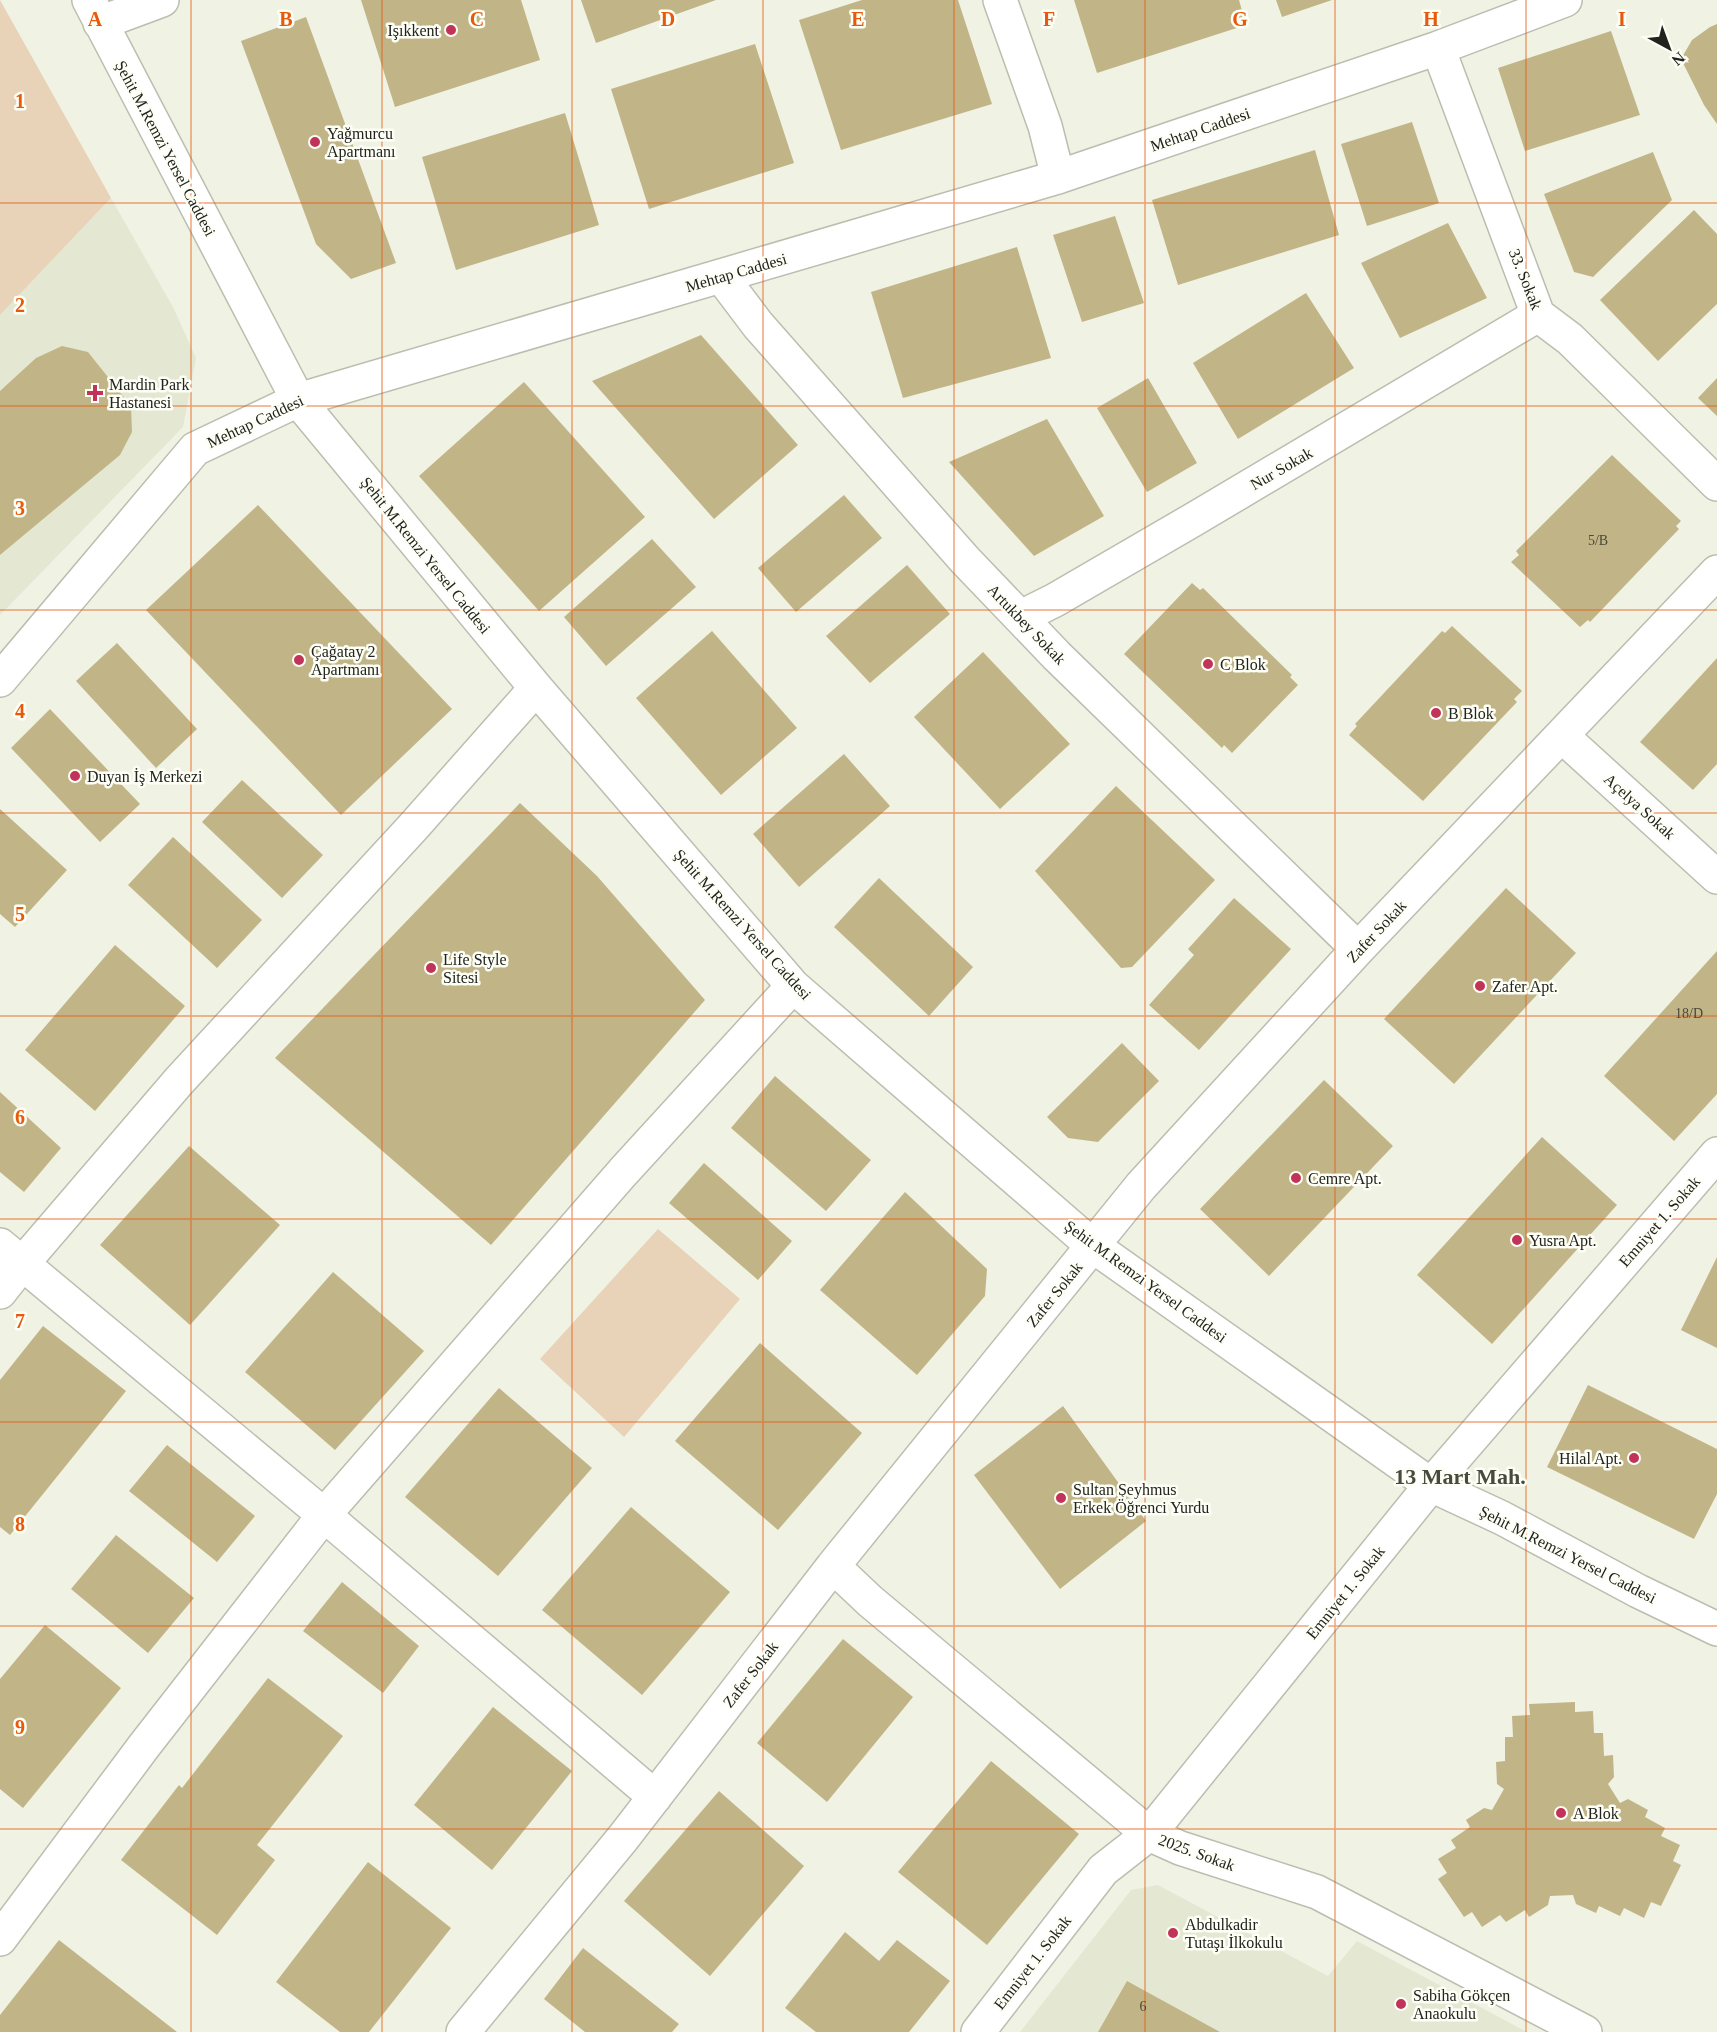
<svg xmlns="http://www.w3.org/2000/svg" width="1717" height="2032" viewBox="0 0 1717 2032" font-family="Georgia,serif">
  <rect width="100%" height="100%" fill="#f0f2e3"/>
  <!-- built -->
  <path fill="#e4e8d2" d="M 111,198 L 173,307 L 196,358 L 183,427 L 0,615 L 0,315 Z
    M 1158,1885 L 1328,1976 L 1357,1941 L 1527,2032 L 1020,2032 L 1131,1890 Z"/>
  <!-- green -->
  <path fill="#e8d3b9" d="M 0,0 L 111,198 L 0,315 Z
    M 658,1229 L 740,1299 L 624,1437 L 540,1359 Z"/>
  <!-- building -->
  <path fill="#c1b588" d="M 361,0 L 521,0 L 540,60 L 395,107 Z
    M 581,0 L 716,0 L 596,43 Z
    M 862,0 L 958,0 L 992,104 L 841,150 L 799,20 Z
    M 1074,0 L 1239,0 L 1246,25 L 1097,73 Z
    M 1276,0 L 1332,0 L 1282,17 Z
    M 306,17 L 396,263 L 351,279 L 316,244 L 241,41 Z
    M 1717,24 L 1717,124 L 1704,105 L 1681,59 L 1692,40 L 1710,27 Z
    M 1611,31 L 1640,115 L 1525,151 L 1498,68 Z
    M 755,44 L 794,163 L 649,209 L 611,89 Z
    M 565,113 L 599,225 L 456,270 L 422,157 Z
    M 1412,122 L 1439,203 L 1367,226 L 1341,144 Z
    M 1315,150 L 1339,235 L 1178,285 L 1152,200 Z
    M 1653,152 L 1672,200 L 1593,277 L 1574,272 L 1544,194 Z
    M 1694,210 L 1717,234 L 1717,304 L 1658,361 L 1600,300 Z
    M 1115,216 L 1144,303 L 1082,322 L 1053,235 Z
    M 1448,223 L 1487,298 L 1400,338 L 1361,263 Z
    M 1017,247 L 1051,358 L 903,398 L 871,292 Z
    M 1306,293 L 1354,368 L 1238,439 L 1193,363 Z
    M 701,335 L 798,445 L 714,519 L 592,381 Z
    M 62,346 L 88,352 L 131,406 L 132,432 L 120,455 L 0,555 L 0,391 L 36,358 Z
    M 1148,378 L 1197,463 L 1147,492 L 1097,408 Z
    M 1717,378 L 1717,416 L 1698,398 Z
    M 524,382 L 645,517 L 539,611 L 419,476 Z
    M 1047,419 L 1104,516 L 1034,556 L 949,462 Z
    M 1612,455 L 1681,521 L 1676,526 L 1679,529 L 1590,622 L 1588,620 L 1580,627 L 1511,562 L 1519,555 L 1516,551 Z
    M 844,495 L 882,538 L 796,612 L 758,568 Z
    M 258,505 L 452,709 L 341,815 L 146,610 Z
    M 652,539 L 696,587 L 606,666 L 564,617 Z
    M 907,565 L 950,614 L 870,683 L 826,636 Z
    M 1192,583 L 1200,590 L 1203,588 L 1292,675 L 1290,677 L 1298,685 L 1232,753 L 1224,745 L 1222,748 L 1124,654 Z
    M 1452,626 L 1522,691 L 1514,699 L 1517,702 L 1423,801 L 1349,735 L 1357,726 L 1355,724 L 1442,631 L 1445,633 Z
    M 712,631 L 797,728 L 721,795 L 636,698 Z
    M 117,643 L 197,729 L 156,768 L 76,681 Z
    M 983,652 L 1070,744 L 1000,809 L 914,717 Z
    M 1717,658 L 1717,764 L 1693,790 L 1640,742 Z
    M 50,709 L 140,804 L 100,842 L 11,748 Z
    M 844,754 L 890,806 L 799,887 L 753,834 Z
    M 242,780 L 323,855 L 282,898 L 202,822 Z
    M 1116,786 L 1215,880 L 1132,967 L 1121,968 L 1035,871 Z
    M 520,803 L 597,876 L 705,1000 L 491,1245 L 275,1058 Z
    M 0,809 L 67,870 L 15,927 L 0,914 Z
    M 173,837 L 262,920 L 217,968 L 128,885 Z
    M 879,878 L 973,967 L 929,1016 L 834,927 Z
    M 1506,888 L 1576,953 L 1454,1084 L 1384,1019 Z
    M 1234,898 L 1291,949 L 1199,1050 L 1149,1005 L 1194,955 L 1188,949 Z
    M 115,945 L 185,1006 L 95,1111 L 25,1050 Z
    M 1717,951 L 1717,1094 L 1674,1141 L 1604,1076 Z
    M 1122,1043 L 1159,1081 L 1098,1142 L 1068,1138 L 1047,1117 Z
    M 775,1076 L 871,1160 L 826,1211 L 731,1128 Z
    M 1324,1080 L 1393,1146 L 1269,1276 L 1200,1209 Z
    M 0,1092 L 61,1148 L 24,1192 L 0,1172 Z
    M 1542,1137 L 1617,1205 L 1492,1344 L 1417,1275 Z
    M 189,1146 L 280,1225 L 190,1325 L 100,1245 Z
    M 704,1163 L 792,1241 L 758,1280 L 669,1203 Z
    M 905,1192 L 987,1269 L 985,1296 L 917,1375 L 820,1290 Z
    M 1717,1257 L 1717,1348 L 1681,1330 Z
    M 333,1272 L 424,1351 L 335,1450 L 245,1372 Z
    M 43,1326 L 126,1391 L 10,1535 L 0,1527 L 0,1380 Z
    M 760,1343 L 862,1433 L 778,1530 L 675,1441 Z
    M 1588,1385 L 1717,1449 L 1717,1494 L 1694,1539 L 1547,1467 Z
    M 499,1388 L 592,1468 L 498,1576 L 405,1497 Z
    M 1063,1406 L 1146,1521 L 1060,1589 L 974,1475 Z
    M 167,1445 L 255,1516 L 217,1562 L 129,1491 Z
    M 631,1507 L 730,1592 L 642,1695 L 542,1610 Z
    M 116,1535 L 194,1598 L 148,1653 L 71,1589 Z
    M 342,1582 L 419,1646 L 383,1693 L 303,1631 Z
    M 45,1625 L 121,1688 L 23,1808 L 0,1789 L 0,1679 Z
    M 843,1639 L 913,1697 L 827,1802 L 757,1743 Z
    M 268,1678 L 343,1736 L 257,1845 L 275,1860 L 217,1935 L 121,1860 L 179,1785 L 182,1788 Z
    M 1575,1702 L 1575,1712 L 1593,1711 L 1594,1733 L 1603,1733 L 1604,1756 L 1613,1755 L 1614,1777 L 1608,1784 L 1620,1803 L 1628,1799 L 1648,1810 L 1645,1817 L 1665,1828 L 1661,1836 L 1680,1845 L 1673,1861 L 1681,1865 L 1661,1906 L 1651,1902 L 1644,1918 L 1624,1908 L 1620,1916 L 1599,1906 L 1596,1913 L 1576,1904 L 1573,1895 L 1550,1896 L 1548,1905 L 1529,1917 L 1525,1910 L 1506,1922 L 1500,1915 L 1482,1927 L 1472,1912 L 1464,1917 L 1438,1879 L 1447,1873 L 1438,1859 L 1456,1848 L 1451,1840 L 1470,1827 L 1466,1820 L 1484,1808 L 1492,1810 L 1504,1789 L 1497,1784 L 1496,1762 L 1505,1761 L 1505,1737 L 1513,1737 L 1512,1716 L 1530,1715 L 1529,1704 Z
    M 493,1707 L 572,1771 L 492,1870 L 414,1805 Z
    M 991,1761 L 1079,1834 L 987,1945 L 898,1872 Z
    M 719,1791 L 804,1866 L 710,1976 L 624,1901 Z
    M 368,1862 L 451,1928 L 369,2032 L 340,2032 L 276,1982 Z
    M 845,1932 L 879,1961 L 897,1940 L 950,1981 L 909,2032 L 816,2032 L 785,2008 Z
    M 59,1940 L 177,2032 L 0,2032 L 0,2015 Z
    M 583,1948 L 679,2024 L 672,2032 L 585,2032 L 544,1999 Z
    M 1127,1981 L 1220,2032 L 1098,2032 Z"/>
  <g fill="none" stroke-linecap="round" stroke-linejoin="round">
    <defs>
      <path id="minor" d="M 89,0 L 298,400 L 536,688 L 793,986 L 1093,1246 L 1431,1485 L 1502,1518 L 1638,1591 L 1717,1629
        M 1000,0 L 1045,126 L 1058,177
        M 100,23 L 162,0
        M 1438,48 L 1538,315 L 1570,339 L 1717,484
        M 721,276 L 758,325 L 965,560 L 1057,656 L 1358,949
        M 1021,617 L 1055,600 L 1191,521 L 1538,315
        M 0,680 L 195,449 L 298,400 L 1058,177 L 1438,48 L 1565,0
        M 1562,736 L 1717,877
        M 0,1245 L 324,1515 L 655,1797
        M 0,1292 L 22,1264 L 179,1081 L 414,826 L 536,688
        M 833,1566 L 870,1601 L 1149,1834 L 1180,1848 L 1317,1892 L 1585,2032
        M 0,1939 L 144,1746 L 324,1515 L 623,1172 L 793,986
        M 463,2032 L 623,1838 L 833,1566 L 1141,1186 L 1358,949 L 1717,572
        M 978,2032 L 1103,1870 L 1149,1834 L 1431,1485 L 1717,1154"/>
    </defs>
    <!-- minor casing -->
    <use href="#minor" stroke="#bbbeaf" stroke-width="36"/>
    <!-- minor -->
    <use href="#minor" stroke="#fff" stroke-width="33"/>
  </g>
  <!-- grid -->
  <path fill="none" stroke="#e8590c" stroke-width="1.5" stroke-opacity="0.55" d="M 191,0 L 191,2032M 382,0 L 382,2032M 572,0 L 572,2032M 763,0 L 763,2032M 954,0 L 954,2032M 1145,0 L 1145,2032M 1335,0 L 1335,2032M 1526,0 L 1526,2032M 0,203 L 1717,203M 0,406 L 1717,406M 0,610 L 1717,610M 0,813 L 1717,813M 0,1016 L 1717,1016M 0,1219 L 1717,1219M 0,1422 L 1717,1422M 0,1626 L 1717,1626M 0,1829 L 1717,1829"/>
  <!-- markers -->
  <g fill="#c2335a" stroke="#fdfff6" stroke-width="2">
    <circle cx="451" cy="30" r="6"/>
    <circle cx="315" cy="142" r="6"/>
    <path d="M92 384h6v6h6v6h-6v6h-6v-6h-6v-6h6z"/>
    <circle cx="299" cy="660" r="6"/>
    <circle cx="1208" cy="664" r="6"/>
    <circle cx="1436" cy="713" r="6"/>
    <circle cx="75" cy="776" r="6"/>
    <circle cx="431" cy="968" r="6"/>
    <circle cx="1480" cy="986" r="6"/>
    <circle cx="1296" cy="1178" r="6"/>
    <circle cx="1517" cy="1240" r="6"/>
    <circle cx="1634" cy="1458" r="6"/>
    <circle cx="1061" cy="1498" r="6"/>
    <circle cx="1561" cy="1813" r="6"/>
    <circle cx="1173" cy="1933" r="6"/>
    <circle cx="1401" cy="2004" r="6"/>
  </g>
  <g text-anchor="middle" stroke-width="5" stroke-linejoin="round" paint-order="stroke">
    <!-- number labels -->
    <g font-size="14" fill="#4a4838">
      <text x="1598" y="545">5/B</text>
      <text x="1689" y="1018">18/D</text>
      <text x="1143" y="2011">6</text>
    </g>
    <!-- poi labels -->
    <g font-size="16" fill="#22231e" stroke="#fdfff6" text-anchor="start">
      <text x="439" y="36" text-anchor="end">Işıkkent</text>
      <text x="327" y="139">Yağmurcu<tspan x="327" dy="18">Apartmanı</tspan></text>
      <text x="109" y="390">Mardin Park<tspan x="109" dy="18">Hastanesi</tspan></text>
      <text x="311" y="657">Çağatay 2<tspan x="311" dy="18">Apartmanı</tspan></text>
      <text x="1220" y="670">C Blok</text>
      <text x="1448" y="719">B Blok</text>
      <text x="87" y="782">Duyan İş Merkezi</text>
      <text x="443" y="965">Life Style<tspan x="443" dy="18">Sitesi</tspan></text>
      <text x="1492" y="992">Zafer Apt.</text>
      <text x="1308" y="1184">Cemre Apt.</text>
      <text x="1529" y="1246">Yusra Apt.</text>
      <text x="1622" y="1464" text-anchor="end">Hilal Apt.</text>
      <text x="1073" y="1495">Sultan Şeyhmus<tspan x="1073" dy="18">Erkek Öğrenci Yurdu</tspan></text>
      <text x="1573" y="1819">A Blok</text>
      <text x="1185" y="1930">Abdulkadir<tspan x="1185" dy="18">Tutaşı İlkokulu</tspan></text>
      <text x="1413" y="2001">Sabiha Gökçen<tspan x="1413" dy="18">Anaokulu</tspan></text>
    </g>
    <!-- street labels -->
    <g font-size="16" fill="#22231e" stroke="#fdfff6">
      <text transform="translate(1200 129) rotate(-19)" y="6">Mehtap Caddesi</text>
      <text transform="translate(166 148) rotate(62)" y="6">Şehit M.Remzi Yersel Caddesi</text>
      <text transform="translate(736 272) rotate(-16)" y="6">Mehtap Caddesi</text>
      <text transform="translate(1526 279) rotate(68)" y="6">33. Sokak</text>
      <text transform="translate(255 421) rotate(-25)" y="6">Mehtap Caddesi</text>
      <text transform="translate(1281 468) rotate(-30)" y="6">Nur Sokak</text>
      <text transform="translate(426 555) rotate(51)" y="6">Şehit M.Remzi Yersel Caddesi</text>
      <text transform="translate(1027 624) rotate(46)" y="6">Artukbey Sokak</text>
      <text transform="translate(1640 806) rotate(42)" y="6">Açelya Sokak</text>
      <text transform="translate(743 924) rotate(48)" y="6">Şehit M.Remzi Yersel Caddesi</text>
      <text transform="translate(1376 931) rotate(-47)" y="6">Zafer Sokak</text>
      <text transform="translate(1659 1221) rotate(-49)" y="6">Emniyet 1. Sokak</text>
      <text transform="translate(1146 1281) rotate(36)" y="6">Şehit M.Remzi Yersel Caddesi</text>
      <text transform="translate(1054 1294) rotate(-51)" y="6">Zafer Sokak</text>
      <text transform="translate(1568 1554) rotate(27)" y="6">Şehit M.Remzi Yersel Caddesi</text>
      <text transform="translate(1345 1592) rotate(-51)" y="6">Emniyet 1. Sokak</text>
      <text transform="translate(750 1674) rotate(-52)" y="6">Zafer Sokak</text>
      <text transform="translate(1197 1852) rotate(20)" y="6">2025. Sokak</text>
      <text transform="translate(1032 1962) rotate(-52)" y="6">Emniyet 1. Sokak</text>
    </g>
    <!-- district labels -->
    <g font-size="22" font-weight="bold" fill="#484a3e" stroke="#fdfff6">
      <text x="1460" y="1484">13 Mart Mah.</text>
    </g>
  </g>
  <g font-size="20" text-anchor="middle" font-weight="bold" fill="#e8590c" stroke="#fdfff6" stroke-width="5" stroke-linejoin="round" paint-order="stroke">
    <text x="95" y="26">A</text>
    <text x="286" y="26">B</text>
    <text x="477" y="26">C</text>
    <text x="668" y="26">D</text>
    <text x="858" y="26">E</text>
    <text x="1049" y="26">F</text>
    <text x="1240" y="26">G</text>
    <text x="1431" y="26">H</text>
    <text x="1622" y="26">I</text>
    <text x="20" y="108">1</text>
    <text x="20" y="312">2</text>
    <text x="20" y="515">3</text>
    <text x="20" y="718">4</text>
    <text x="20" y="921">5</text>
    <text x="20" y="1124">6</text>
    <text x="20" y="1328">7</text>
    <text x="20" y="1531">8</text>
    <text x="20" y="1734">9</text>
  </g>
  <!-- north arrow -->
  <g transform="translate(1669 48) rotate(139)" stroke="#fdfff6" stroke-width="4.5" paint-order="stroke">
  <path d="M0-4.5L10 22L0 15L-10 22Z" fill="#22231e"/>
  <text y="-9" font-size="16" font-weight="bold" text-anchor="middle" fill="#22231e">N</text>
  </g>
</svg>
